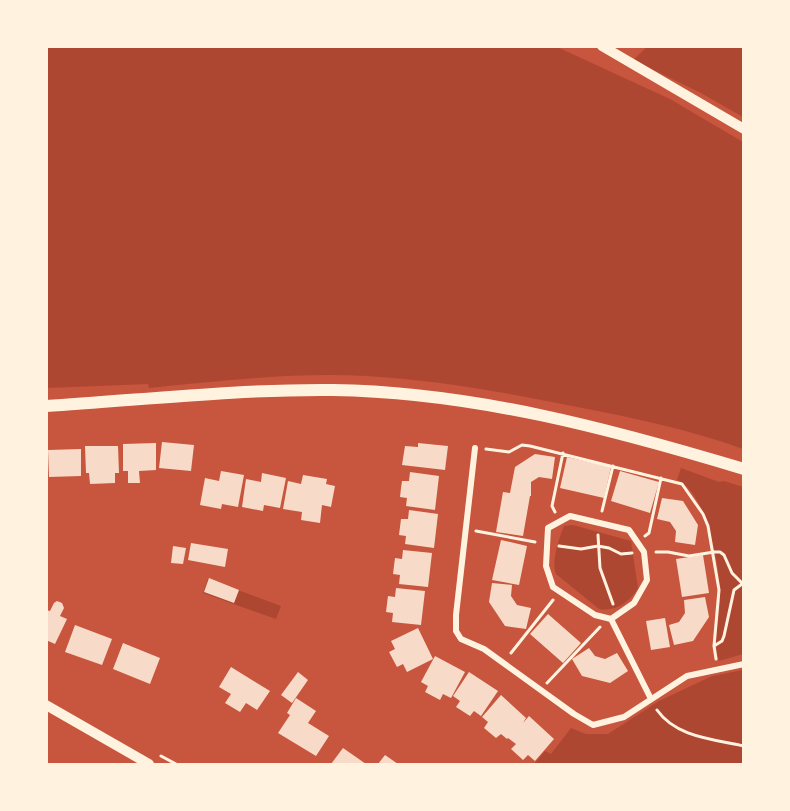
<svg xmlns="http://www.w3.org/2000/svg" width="790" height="811" viewBox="0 0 790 811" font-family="Overpass,sans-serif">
  <rect width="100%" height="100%" fill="#c8553d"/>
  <!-- green -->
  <path fill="#ae4732" d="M 46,47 L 557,47 L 670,99 L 743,142 L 743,449 C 688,429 630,417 572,406 C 504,392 435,380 366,376 C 297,372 218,381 149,388 L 148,384 L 47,388 Z
    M 647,47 L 743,47 L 743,117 L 701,93 L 633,60 Z
    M 681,468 L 719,482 L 724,481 L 743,487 L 743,654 L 719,661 C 712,640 720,618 720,597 C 721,568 706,491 677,480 Z
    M 573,525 L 631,541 L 638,588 C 630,602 615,612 599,609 L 556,574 C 551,562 559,538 564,526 Z
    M 208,579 L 281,606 L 276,619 L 203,593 Z
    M 743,670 L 743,764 L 534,764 L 545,751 L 551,754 L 571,728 L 586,734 L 608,734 L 659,701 L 712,676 Z"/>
  <!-- building -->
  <path fill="#f7dbc8" d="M 162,442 L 194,445 L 191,471 L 159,468 Z
    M 156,443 L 156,470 L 139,471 L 140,483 L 128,483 L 128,471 L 123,471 L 123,444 Z
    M 418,443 L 448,446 L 445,470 L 402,465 L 405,446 L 418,447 Z
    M 85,446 L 118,446 L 119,473 L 115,473 L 115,483 L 90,484 L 89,473 L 86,473 Z
    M 81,449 L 81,476 L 49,477 L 48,450 Z
    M 535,454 L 555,457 L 552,479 L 539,477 L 531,482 L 531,496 L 530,496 L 523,536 L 496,532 L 503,492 L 510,493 L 515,467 Z
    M 567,457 L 611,467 L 604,498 L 560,488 Z
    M 221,471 L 244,475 L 238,507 L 222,504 L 221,509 L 200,505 L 205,478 L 219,481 Z
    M 620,471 L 659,482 L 650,513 L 611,501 Z
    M 410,472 L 439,476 L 435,510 L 406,506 L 407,498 L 400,497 L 401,488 L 402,481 L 409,481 Z
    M 262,473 L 286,478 L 280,508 L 264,505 L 263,511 L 242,507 L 246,479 L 261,482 Z
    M 303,475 L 327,479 L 326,484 L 335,486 L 331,507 L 322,505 L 320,523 L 301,520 L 302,512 L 283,509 L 288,481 L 301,484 Z
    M 662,498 L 683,501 L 698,525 L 695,545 L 675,542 L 676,531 L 670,522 L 657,519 Z
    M 409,510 L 438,514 L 434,548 L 405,544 L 406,536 L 399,535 L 401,519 L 408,519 Z
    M 501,540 L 527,546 L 519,585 L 492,580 Z
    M 191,543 L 228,549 L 225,567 L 188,560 Z
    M 173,546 L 186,548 L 183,564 L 171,563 Z
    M 403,550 L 432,553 L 428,587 L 399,584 L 400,575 L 393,574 L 395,558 L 402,559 Z
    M 703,555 L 709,593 L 682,597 L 676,559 Z
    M 209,578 L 239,590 L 234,603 L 204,592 Z
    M 492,583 L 512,585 L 511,596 L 517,605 L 531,608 L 526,629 L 505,626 L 489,602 Z
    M 396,588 L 425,591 L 421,625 L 392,622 L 393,613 L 386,612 L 388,596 L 395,597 Z
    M 705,597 L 709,617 L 693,641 L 674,645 L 669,625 L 679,622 L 685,613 L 684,600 Z
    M 57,601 L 62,603 L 64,608 L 60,616 L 67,619 L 55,644 L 46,640 L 46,610 L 50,611 L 54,603 Z
    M 548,614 L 581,643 L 563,663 L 530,634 Z
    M 665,618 L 670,647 L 651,650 L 646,621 Z
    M 75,625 L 112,639 L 102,665 L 65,652 Z
    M 418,628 L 433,659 L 407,672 L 403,664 L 397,667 L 389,652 L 395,649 L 391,641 Z
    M 123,643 L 160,658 L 150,684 L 113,669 Z
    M 589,648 L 595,656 L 605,659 L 617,653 L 628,671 L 610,683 L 582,676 L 572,659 Z
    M 435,656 L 465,672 L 451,698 L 443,694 L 440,700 L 425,692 L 428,686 L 421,682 Z
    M 231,667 L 270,691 L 257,710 L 246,703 L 240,712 L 225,703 L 231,694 L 219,687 Z
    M 298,672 L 308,680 L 292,703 L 281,695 Z
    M 469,672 L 498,691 L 481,716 L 474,711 L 470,716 L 456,707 L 460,701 L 453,696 Z
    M 501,695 L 526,718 L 523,723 L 529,716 L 554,739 L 535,761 L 528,755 L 523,760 L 511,749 L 516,744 L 508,738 L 507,739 L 501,734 L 496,738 L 484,728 L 488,722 L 482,717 Z
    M 296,698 L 316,711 L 308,723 L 329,736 L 316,756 L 278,733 L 290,715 L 287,713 Z
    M 343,748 L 366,764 L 331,764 Z
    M 385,755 L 398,764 L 378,764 Z"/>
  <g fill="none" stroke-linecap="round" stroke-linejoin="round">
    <!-- path -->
    <path stroke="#fff3e0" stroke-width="3" d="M 486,449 L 509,452 L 522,445 L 530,446 L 682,484 L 703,514 L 708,526 L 719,590 L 714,646 L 716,659
      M 602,511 L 613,466
      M 555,512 L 552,506 L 563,453
      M 476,531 L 535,542
      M 598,535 L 600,568 L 613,604
      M 645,536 L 649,533 L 661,478
      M 559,546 L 581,549 L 598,546 L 609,548 L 621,554 L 632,553
      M 656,552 L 668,552 L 689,556 L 714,552 L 720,552 L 724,555 L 732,573 L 744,585
      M 714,646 L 722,641 L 724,636 L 734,590 L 742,584
      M 511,653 L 553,600
      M 547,683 L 600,627
      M 657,710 C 676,737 712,739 744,746
      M 161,756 L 176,764"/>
    <!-- minor -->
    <path stroke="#fff3e0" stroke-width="6" d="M 475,448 L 456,615 L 456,631 L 461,639 L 484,649 L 574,714 L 593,725 L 624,717 L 687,676 L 744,664
      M 570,516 L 629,530 L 644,552 L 647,580 L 634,603 L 611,619 L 595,615 L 553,587 L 546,566 L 548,528 Z
      M 611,619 L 651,699"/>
    <!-- tertiary -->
    <path stroke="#fff3e0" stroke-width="10" d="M 602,46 L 744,129
      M 46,705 L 149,764"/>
    <!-- secondary -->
    <path stroke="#fff3e0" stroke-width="12" d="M 46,406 C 142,400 238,389 333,390 C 473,392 611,429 744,469"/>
  </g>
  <!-- border -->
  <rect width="790" height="811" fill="none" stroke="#fff3e0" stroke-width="96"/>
</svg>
